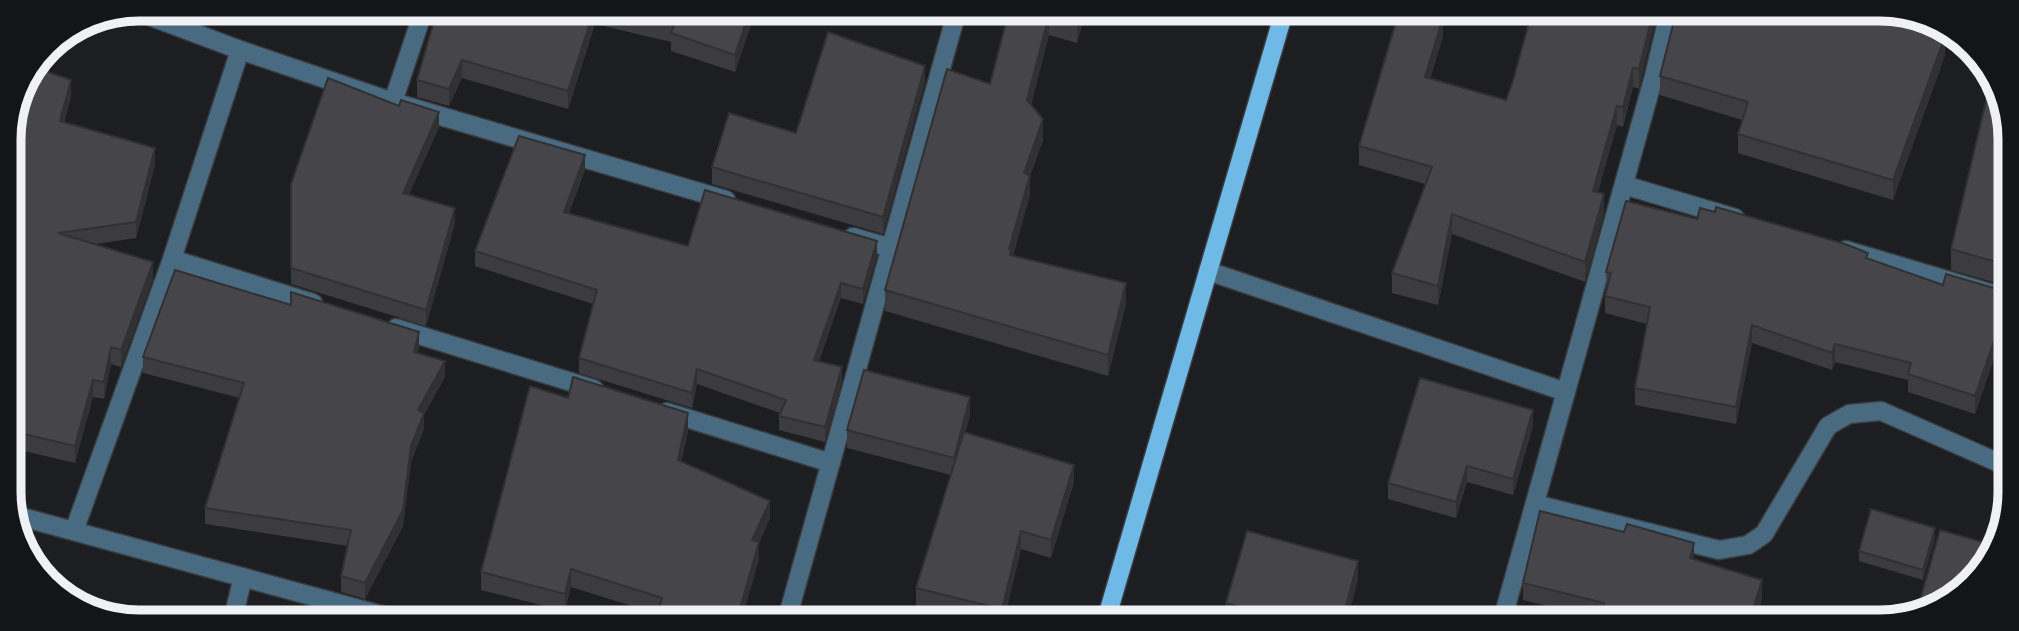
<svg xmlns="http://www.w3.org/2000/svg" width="2019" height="631" viewBox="0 0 2019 631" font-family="'Archivo Narrow',sans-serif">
  <rect width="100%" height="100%" fill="#1c1e21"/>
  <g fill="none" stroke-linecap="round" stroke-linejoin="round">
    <defs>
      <path id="minor" d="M 133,10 L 240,50 L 393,102 L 726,200
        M 240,50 L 172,259 L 313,303
        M 393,102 L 424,9
        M 1624,185 L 1735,218
        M 853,237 L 891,248
        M 1846,250 L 2007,298
        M 1208,271 L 1566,392
        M 396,328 L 594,389
        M 667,412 L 831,463
        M 1535,504 L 1719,550 L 1748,545 L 1764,534 L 1828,426 L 1849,414 L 1881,411 L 2006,466
        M 11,514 L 392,618
        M 74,531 L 172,259
        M 233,618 L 243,577
        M 787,619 L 957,11
        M 1502,621 L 1654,76 L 1669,13"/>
      <path id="major" d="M 1106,620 L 1284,12"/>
    </defs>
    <!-- minor casing -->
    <use href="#minor" stroke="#3a3c3f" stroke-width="21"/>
    <!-- major casing -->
    <use href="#major" stroke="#3a3c3f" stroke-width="21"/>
    <!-- minor -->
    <use href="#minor" stroke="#496b81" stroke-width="18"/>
    <!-- major -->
    <use href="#major" stroke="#6fb9e7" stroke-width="18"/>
  </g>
  <!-- wall -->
  <path fill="#3c3b3f" d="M 437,10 L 752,10 L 752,22 L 735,72 L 671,51 L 671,42 L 595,24 L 568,109 L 462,78 L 449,106 L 417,97 L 417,80 Z
    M 968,11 L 1086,11 L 1077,43 L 1049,35 L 1031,105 L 1043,140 L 1030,176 L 1030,195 L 1013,256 L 1126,304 L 1108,376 L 885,311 L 885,290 L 990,84 L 1006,24 L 968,15 Z
    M 1532,12 L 1657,13 L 1639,89 L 1633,87 L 1623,127 L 1617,125 L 1598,192 L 1604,213 L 1585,282 L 1452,234 L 1438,305 L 1392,293 L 1392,273 L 1425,184 L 1359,165 L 1359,146 L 1443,37 L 1430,78 L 1506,100 L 1513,81 Z
    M 1945,55 L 1893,200 L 1738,153 L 1738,134 L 1742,120 L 1660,95 L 1660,76 Z
    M 925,82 L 883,234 L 712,184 L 712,167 L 796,133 Z
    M 71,97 L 64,122 L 155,165 L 136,238 L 96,244 L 153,279 L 121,367 L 111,364 L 104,399 L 93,397 L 75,463 L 11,448 L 9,131 Z
    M 2008,114 L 2007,286 L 1951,270 L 1951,249 Z
    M 439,127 L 409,194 L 455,223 L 426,326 L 291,284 L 291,184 Z
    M 585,170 L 569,213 L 688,246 L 877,256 L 863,304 L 841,298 L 819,361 L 842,382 L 825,442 L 779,430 L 779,416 L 780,413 L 697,384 L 692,408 L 579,373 L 579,358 L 593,304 L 475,266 L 475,251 Z
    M 1697,219 L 1868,259 L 1943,285 L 2007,291 L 2007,321 L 1975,414 L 1908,392 L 1908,380 L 1835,362 L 1832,370 L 1752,343 L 1736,424 L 1635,405 L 1635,388 L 1647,324 L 1605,313 L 1605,296 L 1607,289 L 1606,272 Z
    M 291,305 L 419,347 L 418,353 L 445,377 L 424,415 L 424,429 L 411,462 L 403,526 L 365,599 L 341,592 L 341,576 L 348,546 L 205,524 L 205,508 L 240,398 L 143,373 L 143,357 Z
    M 568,398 L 688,431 L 681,462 L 770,518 L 759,543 L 759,560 L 658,614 L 571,587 L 565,611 L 481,590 L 481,572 Z
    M 970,415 L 965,433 L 1074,482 L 1051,558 L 1021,549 L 1004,620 L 973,620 L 916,606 L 916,588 L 951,475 L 847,448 L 847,430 Z
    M 1533,426 L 1513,495 L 1467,482 L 1456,518 L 1388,499 L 1388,483 Z
    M 1935,538 L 1923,580 L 1859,561 L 1859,551 Z
    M 1694,559 L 1762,598 L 1755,622 L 1598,621 L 1599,619 L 1523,600 L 1523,583 Z
    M 1358,579 L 1347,621 L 1226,620 L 1226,603 Z"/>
  <!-- shaded-wall -->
  <path fill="#313033" d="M 594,10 L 595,10 L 595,24 L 568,109 L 568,91 Z
    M 750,10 L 752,10 L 752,22 L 735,72 L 735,55 Z
    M 1080,11 L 1086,11 L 1077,43 L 1077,23 Z
    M 1653,13 L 1657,13 L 1639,89 L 1639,69 Z
    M 1049,15 L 1049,35 L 1027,120 L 1027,100 Z
    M 1443,17 L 1443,37 L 1425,96 L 1425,77 Z
    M 1945,36 L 1945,55 L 1893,200 L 1893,180 Z
    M 462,60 L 462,78 L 449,106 L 449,89 Z
    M 925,66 L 925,82 L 883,234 L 883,217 Z
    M 1633,68 L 1633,87 L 1623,127 L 1623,107 Z
    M 71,80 L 71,97 L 60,138 L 60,121 Z
    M 1617,106 L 1617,125 L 1593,210 L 1593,191 Z
    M 439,112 L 439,127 L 403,208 L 403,193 Z
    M 1043,119 L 1043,140 L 1030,176 L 1030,195 L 1011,262 L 1009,249 L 1024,173 Z
    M 155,148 L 155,165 L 136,238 L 136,222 Z
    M 585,155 L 585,170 L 564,227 L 564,212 Z
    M 1604,194 L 1604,213 L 1585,282 L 1585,262 Z
    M 455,208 L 455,223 L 426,326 L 426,310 Z
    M 1452,214 L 1452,234 L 1438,305 L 1438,286 Z
    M 877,241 L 877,256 L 863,304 L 863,289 Z
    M 153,262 L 153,279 L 121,367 L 121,350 Z
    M 841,283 L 841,298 L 814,375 L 814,360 Z
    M 1126,283 L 1126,304 L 1108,376 L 1108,355 Z
    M 2007,303 L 2007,321 L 1975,414 L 1975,396 Z
    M 1752,325 L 1752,343 L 1736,424 L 1736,407 Z
    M 419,332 L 419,347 L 414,368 L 414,352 Z
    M 1835,344 L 1835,362 L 1832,370 L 1832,353 Z
    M 111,347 L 111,364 L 104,399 L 104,382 Z
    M 445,361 L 445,377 L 424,415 L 424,429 L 411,462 L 403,526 L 365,599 L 365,583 L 411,446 L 418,410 Z
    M 842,367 L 842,382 L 825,442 L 825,427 Z
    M 697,369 L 697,384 L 692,408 L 692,393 Z
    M 93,380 L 93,397 L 75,463 L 75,446 Z
    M 970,397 L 970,415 L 954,476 L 954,458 Z
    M 1533,410 L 1533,426 L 1513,495 L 1513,479 Z
    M 688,413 L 688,431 L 678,478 L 678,460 Z
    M 1074,465 L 1074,482 L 1051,558 L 1051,540 Z
    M 1467,466 L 1467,482 L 1456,518 L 1456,502 Z
    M 770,501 L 770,518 L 759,543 L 759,560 L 742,619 L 737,619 L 752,540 Z
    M 1935,528 L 1935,538 L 1923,580 L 1923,570 Z
    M 1021,531 L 1021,549 L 1004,620 L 1002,620 L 1002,609 Z
    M 1694,543 L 1694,561 L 1690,558 Z
    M 1358,561 L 1358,579 L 1347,621 L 1342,621 Z
    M 571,569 L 571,587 L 565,611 L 565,594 Z
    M 1762,580 L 1762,598 L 1755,622 L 1749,622 Z"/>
  <!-- building -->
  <path fill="#464549" stroke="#313033" stroke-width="2" d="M 437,10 L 594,10 L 568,91 L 462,60 L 449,89 L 417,80 Z
    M 611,10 L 750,10 L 735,55 L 671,33 L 674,25 Z
    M 1009,11 L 1080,11 L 1077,23 L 1049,15 L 1027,100 L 1043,119 L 1024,173 L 1030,175 L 1009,249 L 1011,250 L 1010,255 L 1126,283 L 1108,355 L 885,290 L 947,69 L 990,84 Z
    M 1399,12 L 1409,12 L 1443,17 L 1425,77 L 1506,100 L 1513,81 L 1532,12 L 1653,13 L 1639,69 L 1633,68 L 1623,107 L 1617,106 L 1593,191 L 1604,194 L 1585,262 L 1452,214 L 1438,286 L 1392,273 L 1432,167 L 1359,146 Z
    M 1676,13 L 1871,13 L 1945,36 L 1893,180 L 1738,134 L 1748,102 L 1660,76 Z
    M 828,32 L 925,66 L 883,217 L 712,167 L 729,113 L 796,133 Z
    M 37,68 L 71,80 L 60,121 L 155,148 L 136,222 L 58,233 L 153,262 L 121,350 L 111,347 L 104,382 L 93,380 L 75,446 L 11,431 L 9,131 Z
    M 328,78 L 399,106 L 401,100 L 439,112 L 403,193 L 455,208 L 426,310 L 291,268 L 291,184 Z
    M 1991,80 L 2008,114 L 2007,265 L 1951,249 Z
    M 519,136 L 585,155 L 564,212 L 688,246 L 705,190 L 877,241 L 863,289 L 841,283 L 814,360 L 842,367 L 825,427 L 779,416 L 786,400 L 697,369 L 692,393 L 579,358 L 597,290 L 475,251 Z
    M 1626,201 L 1697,219 L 1700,208 L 1715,212 L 1716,207 L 1845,244 L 1868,253 L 1866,258 L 1943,285 L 1946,274 L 2004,291 L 2007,291 L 2007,303 L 1975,396 L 1908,374 L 1911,363 L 1835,344 L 1832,353 L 1752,325 L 1736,407 L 1635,388 L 1650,307 L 1605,296 L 1611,273 L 1606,272 Z
    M 175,270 L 291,305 L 291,292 L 419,332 L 414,352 L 445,361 L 418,410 L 424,413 L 411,446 L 403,510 L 365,583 L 341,576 L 351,530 L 205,508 L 244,383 L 143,357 Z
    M 864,370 L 970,397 L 954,458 L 847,430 Z
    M 573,377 L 688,413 L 678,460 L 770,501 L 752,540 L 759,542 L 737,619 L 656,619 L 662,598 L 571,569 L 565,594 L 481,572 L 530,386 L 568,398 Z
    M 1420,378 L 1533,410 L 1513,479 L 1467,466 L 1456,502 L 1388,483 Z
    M 964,432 L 1074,465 L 1051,540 L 1021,531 L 1002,609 L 916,588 Z
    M 1871,509 L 1935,528 L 1923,570 L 1859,551 Z
    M 1540,511 L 1624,532 L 1627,524 L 1694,543 L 1690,558 L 1762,580 L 1749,622 L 1598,621 L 1604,603 L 1523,583 Z
    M 1940,530 L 1993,545 L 1960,595 L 1917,611 Z
    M 1247,531 L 1358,561 L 1342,621 L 1289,621 L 1226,603 Z
    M 62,591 L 142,618 L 105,618 Z"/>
  <!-- crop -->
  <path d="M0 0H2019V631H0ZM139 21H1880A118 118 0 0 1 1998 139V492A118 118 0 0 1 1880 610H139A118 118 0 0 1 21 492V139A118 118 0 0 1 139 21Z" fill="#131518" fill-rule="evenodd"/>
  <path fill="none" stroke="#f0f1f4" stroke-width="9" d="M139 21H1880A118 118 0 0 1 1998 139V492A118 118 0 0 1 1880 610H139A118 118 0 0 1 21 492V139A118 118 0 0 1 139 21Z"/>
</svg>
